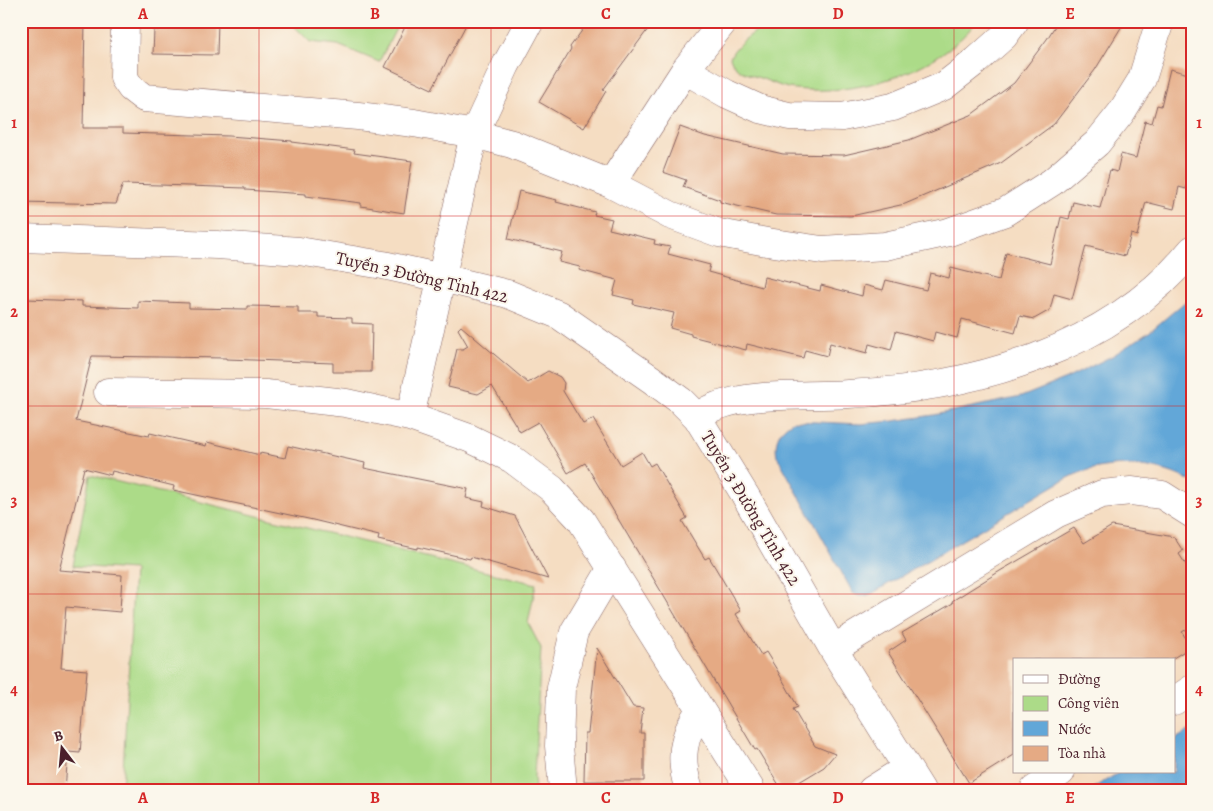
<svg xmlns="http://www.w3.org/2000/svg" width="1213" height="811" viewBox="0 0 1213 811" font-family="Alegreya,serif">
  <rect width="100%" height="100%" fill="#fbf7ec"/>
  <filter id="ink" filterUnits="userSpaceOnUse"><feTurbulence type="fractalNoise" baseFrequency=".02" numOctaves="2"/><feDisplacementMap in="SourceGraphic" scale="10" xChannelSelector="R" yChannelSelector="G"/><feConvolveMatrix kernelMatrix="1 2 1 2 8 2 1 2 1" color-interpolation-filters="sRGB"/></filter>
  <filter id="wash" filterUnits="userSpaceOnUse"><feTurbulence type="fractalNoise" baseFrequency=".0096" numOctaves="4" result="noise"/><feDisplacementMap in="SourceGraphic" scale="20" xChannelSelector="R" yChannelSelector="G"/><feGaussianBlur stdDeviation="1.12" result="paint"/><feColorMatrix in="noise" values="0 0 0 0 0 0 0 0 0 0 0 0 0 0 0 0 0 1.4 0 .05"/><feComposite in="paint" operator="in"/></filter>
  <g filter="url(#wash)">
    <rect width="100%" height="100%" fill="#f5ddc2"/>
    <!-- green -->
    <path fill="#acdb88" stroke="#7b7d5a" d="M 289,21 L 400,21 L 379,62 L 338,45 L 310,42 Z
      M 772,21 L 977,21 C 936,74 853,98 788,88 C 779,86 771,82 763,79 C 749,74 734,72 730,57 C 738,41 757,31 772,21 Z
      M 90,475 L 536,584 L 528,623 L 541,648 L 534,777 L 535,790 L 122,790 L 134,570 L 73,566 Z"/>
    <!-- water -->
    <path fill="#62a7d8" stroke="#566382" d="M 1192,296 L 1192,482 C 1159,463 1117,461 1082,472 C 1073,475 1065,480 1057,484 L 873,593 C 865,596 861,598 853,593 L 777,456 C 774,440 779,429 794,421 L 861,424 L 893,421 L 934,415 L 1021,397 L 1066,379 L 1112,356 L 1148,333 Z
      M 1192,729 L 1192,790 L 1090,790 L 1120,772 L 1174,772 L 1174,740 Z"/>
    <g id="blocks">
      <!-- building -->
      <path fill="#e5aa84" d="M 21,21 L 85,21 L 83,128 L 123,128 L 123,133 L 229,136 L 292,141 L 292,142 L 355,150 L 354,153 L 412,161 L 404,213 L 361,206 L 361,203 L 306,196 L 306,194 L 245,190 L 245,188 L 160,185 L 123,184 L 116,204 L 21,202 Z
        M 159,21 L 218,21 L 217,55 L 153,54 L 154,30 L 159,30 Z
        M 408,21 L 468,21 L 432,89 L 385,67 Z
        M 589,21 L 654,21 L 603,90 L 606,91 L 584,128 L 539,102 L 571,49 L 570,47 Z
        M 1058,21 L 1125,21 L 1095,70 L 1054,124 L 1001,163 L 905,204 L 851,216 L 776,215 L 720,202 L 720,200 L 683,187 L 686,180 L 663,172 L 680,127 L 705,136 L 783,154 L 844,155 L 909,140 L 971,115 L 1014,83 L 1047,39 Z
        M 1170,69 L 1192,75 L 1192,167 L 1186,189 L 1179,187 L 1174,209 L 1146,202 L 1137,236 L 1131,234 L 1125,256 L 1086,246 L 1072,299 L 1054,294 L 1050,310 L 1034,319 L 1020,316 L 1015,333 L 962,319 L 957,338 L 935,332 L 933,341 L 896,331 L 891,350 L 869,344 L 867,353 L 830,343 L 827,356 L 805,350 L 803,358 L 747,344 L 746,350 L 691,336 L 691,334 L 670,328 L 674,313 L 633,304 L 634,300 L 613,295 L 617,280 L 579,270 L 580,267 L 559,262 L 562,252 L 508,239 L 519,191 L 557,200 L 556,202 L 595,212 L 594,215 L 612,219 L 609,229 L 655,240 L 654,244 L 670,247 L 668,254 L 710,265 L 708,272 L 762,287 L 764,277 L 820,291 L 821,285 L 862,296 L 864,285 L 883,290 L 886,280 L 926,290 L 930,273 L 949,278 L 951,268 L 999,280 L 1006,253 L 1050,264 L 1061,217 L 1069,219 L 1073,202 L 1100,208 L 1110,170 L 1117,172 L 1121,154 L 1136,158 L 1145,121 L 1152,123 L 1157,105 L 1161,106 Z
        M 27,299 L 82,301 L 82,306 L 138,308 L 138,301 L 189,303 L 189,308 L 247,309 L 247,306 L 298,307 L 298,313 L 318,313 L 318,317 L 352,318 L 352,323 L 372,324 L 371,372 L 333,372 L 333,363 L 226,359 L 226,358 L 92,356 L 76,421 L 149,436 L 150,433 L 206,446 L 207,442 L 260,455 L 260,453 L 285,458 L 288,446 L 365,463 L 364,468 L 468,489 L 466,498 L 484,502 L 483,506 L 515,516 L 548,579 L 471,557 L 470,559 L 418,547 L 418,549 L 378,540 L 379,536 L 313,520 L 173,490 L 174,486 L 112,471 L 111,475 L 84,468 L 59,570 L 122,575 L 120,612 L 66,607 L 61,668 L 87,670 L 80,753 L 68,752 L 65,790 L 21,790 L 21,306 L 27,306 Z
        M 461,326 L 528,383 L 548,371 L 560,377 L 564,383 L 563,391 L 583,424 L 593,419 L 621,465 L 642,452 L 650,466 L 655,463 L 687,518 L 682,521 L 705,559 L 709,557 L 741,611 L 736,614 L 761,655 L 766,652 L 777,670 L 798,707 L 793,709 L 815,746 L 835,754 L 824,767 L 786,790 L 782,790 L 757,749 L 755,750 L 585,463 L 568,473 L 538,422 L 520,432 L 492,386 L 478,394 L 448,387 L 457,349 L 463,349 L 468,346 L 458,329 Z
        M 1112,526 L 1174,537 L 1183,551 L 1179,554 L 1192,574 L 1192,626 L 1182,632 L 1191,647 L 1170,660 L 1014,660 L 1014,755 L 969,783 L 888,652 L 906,640 L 902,633 L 953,603 L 952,601 L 1000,571 L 1074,528 L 1084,543 Z
        M 597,648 L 633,707 L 643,708 L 640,733 L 644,733 L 644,781 L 584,781 L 585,733 L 588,733 Z"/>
    </g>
  </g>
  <g filter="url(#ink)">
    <use href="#blocks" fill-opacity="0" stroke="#866260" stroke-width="1"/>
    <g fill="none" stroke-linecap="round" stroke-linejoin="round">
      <defs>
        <path id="street" d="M 125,21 L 124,78 L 131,88 L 144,98 L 358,116 L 414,123 L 474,134 L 512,144 L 611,184 L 670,215 L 719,233 L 767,242 L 822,250 L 885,246 L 949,232 L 1005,212 L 1052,182 L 1097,143 L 1121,113 L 1142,79 L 1160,21
          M 685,70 L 727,94 L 760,109 L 789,116 L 842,117 L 893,107 L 944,86 L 976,61 L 1004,36 L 1015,21
          M 611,184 L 685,70 L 724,21
          M 21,238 L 217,245 L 299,251 L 383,265 L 442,278 L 508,294 L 559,315 L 651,379 L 681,401 L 697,417 L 745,495 L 833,649 L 921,790
          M 108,392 L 266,394 L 346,403 L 410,417 L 469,438 L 512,459 L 552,489 L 581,520 L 751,790
          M 410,417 L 474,134 L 506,65 L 530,21
          M 697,417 C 703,413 710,408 717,406 C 755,392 808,397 848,394 C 973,388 1110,350 1192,250
          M 833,649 L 1056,514 L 1102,494 L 1131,491 L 1162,495 L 1192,514
          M 1174,701 L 1192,689
          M 563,790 L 559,746 L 561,688 L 570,649 L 574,632 L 612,568
          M 689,790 C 679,760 682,736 700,710
          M 872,790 L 907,768
          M 1034,790 L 1061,772"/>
      </defs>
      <!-- street casing -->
      <use href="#street" stroke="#866260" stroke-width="29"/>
      <!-- street -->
      <use href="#street" stroke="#fff" stroke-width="28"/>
    </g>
  </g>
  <!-- grid -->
  <path fill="none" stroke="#d62828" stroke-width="1" stroke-opacity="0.55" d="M 259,21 L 259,790M 491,21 L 491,790M 722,21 L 722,790M 954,21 L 954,790M 21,216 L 1192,216M 21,406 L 1192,406M 21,594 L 1192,594"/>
  <g text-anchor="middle" stroke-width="4" stroke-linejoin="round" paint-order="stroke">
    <!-- street labels -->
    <g font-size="18" fill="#4a1f2b" stroke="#fbf7ec">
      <text transform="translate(422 277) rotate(13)" y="6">Tuyến 3 Đường Tỉnh 422</text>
      <text transform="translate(751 508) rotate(59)" y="6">Tuyến 3 Đường Tỉnh 422</text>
    </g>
  </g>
  <!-- margin -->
  <rect width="1213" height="811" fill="none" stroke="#fbf7ec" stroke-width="55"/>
  <!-- legend -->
  <rect x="1013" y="658" width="162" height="115" fill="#fbf7ec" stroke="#b4a19f"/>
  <rect x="1023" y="675" width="25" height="8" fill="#ffffff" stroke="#b4a19f"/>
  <text x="1058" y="684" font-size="15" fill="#4a1f2b">Đường</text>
  <rect x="1023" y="696" width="25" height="15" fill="#acdb88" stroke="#b4a19f"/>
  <text x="1058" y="708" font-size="15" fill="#4a1f2b">Công viên</text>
  <rect x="1023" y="721" width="25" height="15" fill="#62a7d8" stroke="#b4a19f"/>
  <text x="1058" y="734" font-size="15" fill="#4a1f2b">Nước</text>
  <rect x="1023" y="746" width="25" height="15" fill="#e5aa84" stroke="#b4a19f"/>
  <text x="1058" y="758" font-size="15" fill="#4a1f2b">Tòa nhà</text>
  <!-- north arrow -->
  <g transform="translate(62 748) rotate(344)" stroke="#fbf7ec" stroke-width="4" paint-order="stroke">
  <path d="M0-4L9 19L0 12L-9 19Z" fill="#4a1f2b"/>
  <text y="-8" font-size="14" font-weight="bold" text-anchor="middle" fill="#4a1f2b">B</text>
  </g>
  <rect x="28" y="28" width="1158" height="756" fill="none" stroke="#d62828" stroke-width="2"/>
  <g font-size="16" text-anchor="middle" font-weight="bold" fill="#d62828">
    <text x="143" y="19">A</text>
    <text x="375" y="19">B</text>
    <text x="606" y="19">C</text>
    <text x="838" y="19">D</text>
    <text x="1070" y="19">E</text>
    <text x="14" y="128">1</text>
    <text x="1199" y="128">1</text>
    <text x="14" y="317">2</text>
    <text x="1199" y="317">2</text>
    <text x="14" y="506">3</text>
    <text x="1199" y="506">3</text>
    <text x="14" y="695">4</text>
    <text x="1199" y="695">4</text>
    <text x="143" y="803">A</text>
    <text x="375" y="803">B</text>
    <text x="606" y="803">C</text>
    <text x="838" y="803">D</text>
    <text x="1070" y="803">E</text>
  </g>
</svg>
